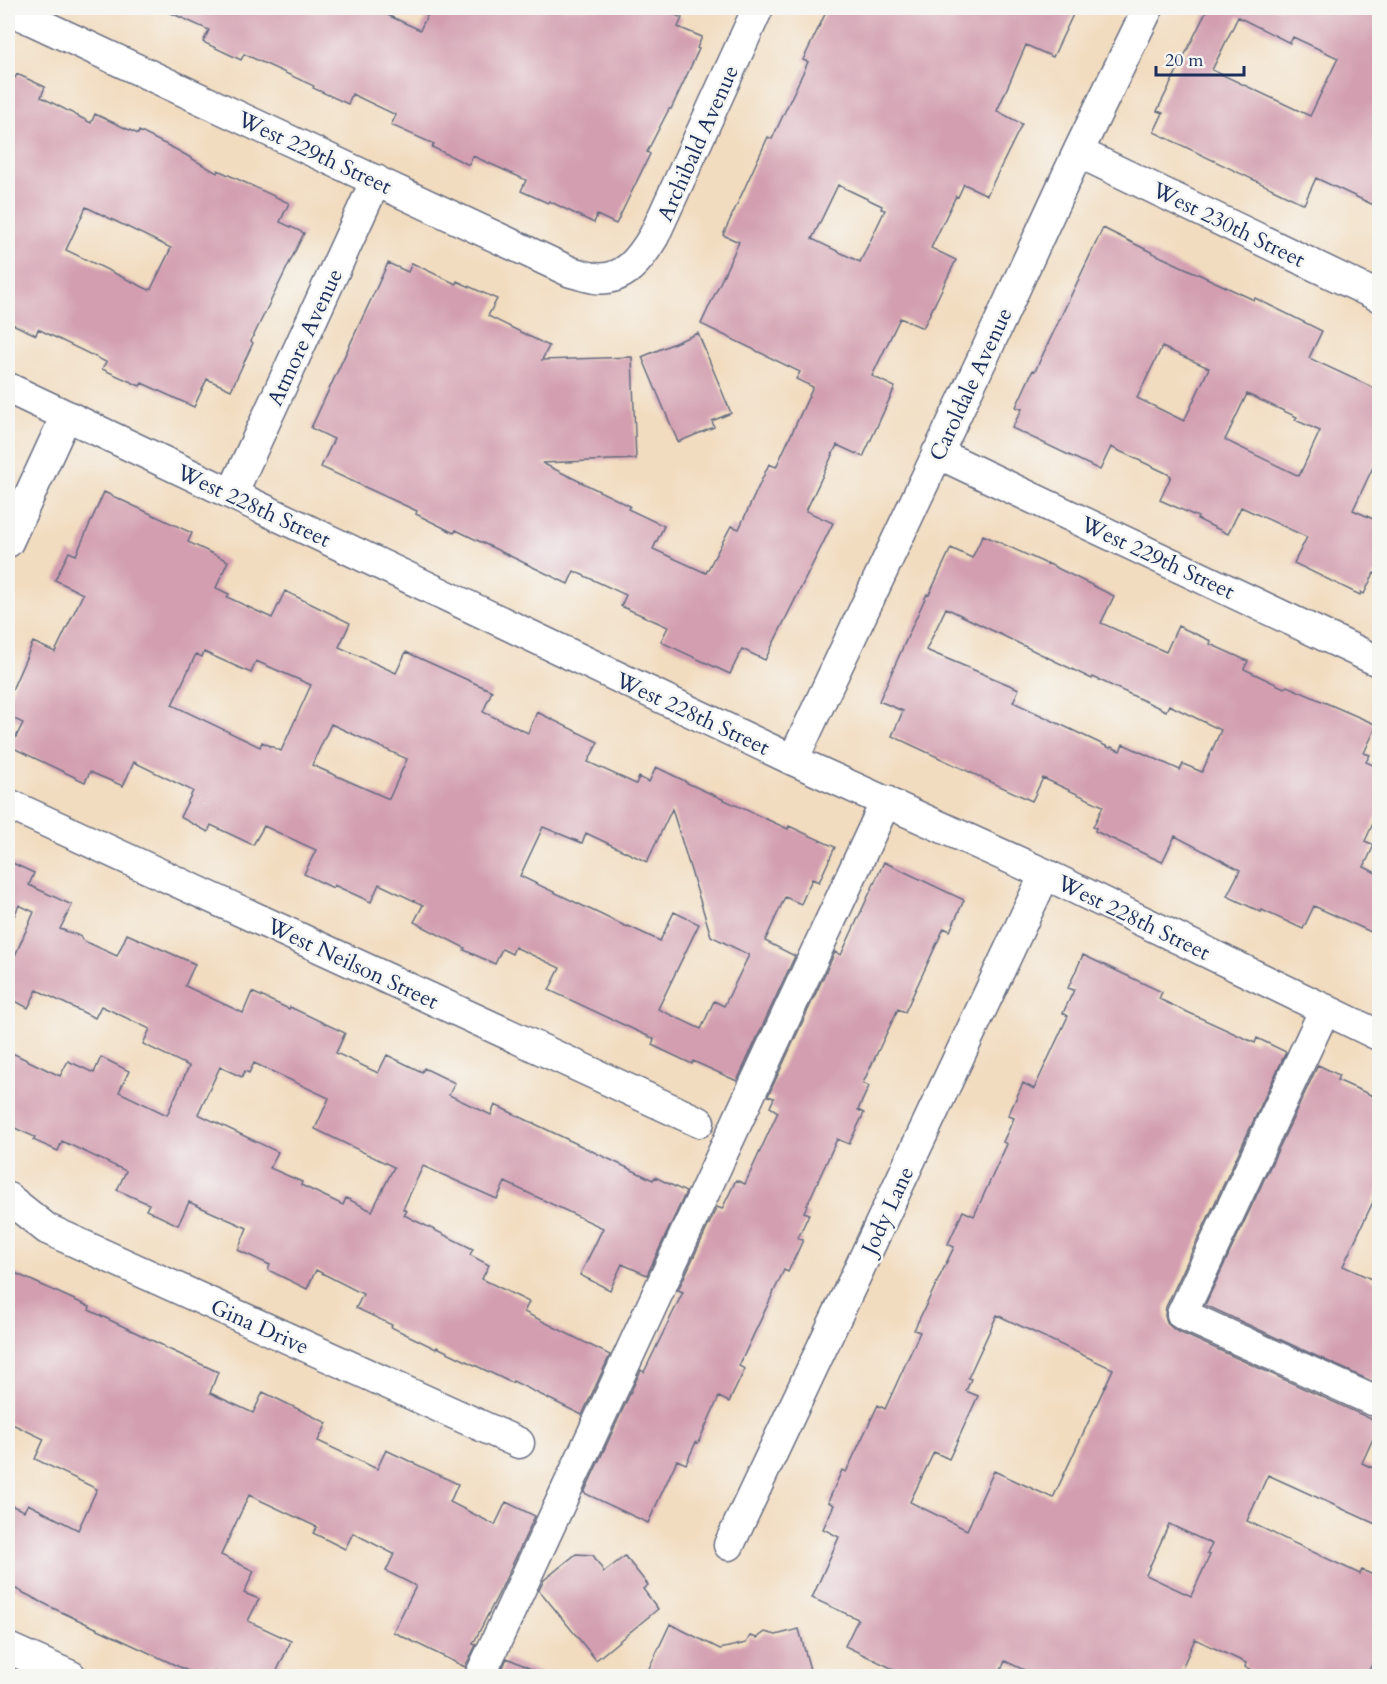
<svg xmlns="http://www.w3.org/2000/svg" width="1387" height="1684" viewBox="0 0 1387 1684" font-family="Cardo,serif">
  <rect width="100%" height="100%" fill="#f6f6f2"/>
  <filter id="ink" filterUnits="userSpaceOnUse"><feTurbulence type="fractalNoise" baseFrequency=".0167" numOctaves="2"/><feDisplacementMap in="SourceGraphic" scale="12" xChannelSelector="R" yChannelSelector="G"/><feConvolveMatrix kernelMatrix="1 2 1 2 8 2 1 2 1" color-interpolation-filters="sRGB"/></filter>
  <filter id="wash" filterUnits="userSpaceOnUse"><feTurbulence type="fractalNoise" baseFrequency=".008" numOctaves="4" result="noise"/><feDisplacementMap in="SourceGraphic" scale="24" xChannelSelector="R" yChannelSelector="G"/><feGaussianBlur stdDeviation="1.35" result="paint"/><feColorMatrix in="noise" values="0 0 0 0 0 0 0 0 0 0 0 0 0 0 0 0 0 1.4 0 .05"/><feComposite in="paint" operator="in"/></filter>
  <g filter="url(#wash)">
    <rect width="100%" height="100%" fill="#f2dcbf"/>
    <g id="blocks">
      <!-- building -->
      <path fill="#d39fb0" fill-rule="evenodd" d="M 160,8 L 372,8 L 420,30 L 431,8 L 660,8 L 682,18 L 678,27 L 702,37 L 697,48 L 699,49 L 671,109 L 669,109 L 647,152 L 650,154 L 616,224 L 597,215 L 594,223 L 549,201 L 548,203 L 521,191 L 526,180 L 473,156 L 469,165 L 432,147 L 434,144 L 391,125 L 396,115 L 352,94 L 348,104 L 313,88 L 314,86 L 244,54 L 241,60 L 203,42 L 209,30 Z
        M 828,8 L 1076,8 L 1053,57 L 1026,45 L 997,111 L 1022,124 L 987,195 L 964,184 L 958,197 L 956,196 L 931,248 L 956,260 L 923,328 L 900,318 L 872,376 L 895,387 L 863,457 L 837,445 L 806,511 L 833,523 L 765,660 L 742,649 L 730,674 L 663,643 L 661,641 L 668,627 L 621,606 L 626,595 L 574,571 L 568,584 L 456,530 L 454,533 L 416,514 L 417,511 L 321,467 L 334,439 L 311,428 L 388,263 L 408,272 L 412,263 L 456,284 L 457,281 L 497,299 L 488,316 L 549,346 L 542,360 L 632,357 L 636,459 L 542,463 L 630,506 L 628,509 L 664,526 L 653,549 L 706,573 L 731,526 L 739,529 L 769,464 L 776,467 L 813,387 L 796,379 L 800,372 L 701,324 L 739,242 L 723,235 L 768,137 L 772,139 L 808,62 L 803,60 ZM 838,185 L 882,206 L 881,209 L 885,210 L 860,262 L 812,239 Z
        M 1208,8 L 1380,8 L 1380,208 L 1316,178 L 1304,204 L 1154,132 L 1163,113 L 1157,111 ZM 1238,17 L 1290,43 L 1293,37 L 1338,58 L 1310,116 L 1212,70 Z
        M 8,74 L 15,78 L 17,74 L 45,87 L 41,97 L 91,123 L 95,114 L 138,134 L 139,131 L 177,150 L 217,173 L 218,170 L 289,203 L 280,222 L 304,233 L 251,341 L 253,343 L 231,390 L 207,379 L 194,407 L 142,383 L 140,386 L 102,369 L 106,362 L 38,329 L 36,335 L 8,322 ZM 86,207 L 171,248 L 151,289 L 149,290 L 66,250 Z
        M 1103,228 L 1155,254 L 1254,300 L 1255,298 L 1322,331 L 1309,358 L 1380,391 L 1380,452 L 1353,510 L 1380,522 L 1380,576 L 1374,573 L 1364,594 L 1361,592 L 1360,595 L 1294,563 L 1307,537 L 1241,507 L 1228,534 L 1197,519 L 1198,517 L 1160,500 L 1171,476 L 1166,473 L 1111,447 L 1100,470 L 1012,428 L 1022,409 L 1016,407 L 1033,370 L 1035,371 ZM 1162,347 L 1209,368 L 1184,421 L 1137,398 ZM 1247,394 L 1297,417 L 1295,420 L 1320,431 L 1299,476 L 1225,440 Z
        M 698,333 L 731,413 L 712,421 L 714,427 L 678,442 L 642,357 Z
        M 104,492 L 192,533 L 188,542 L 228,561 L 216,588 L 229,594 L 227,597 L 272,618 L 285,591 L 350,623 L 339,647 L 396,673 L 406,652 L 492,691 L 483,712 L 528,733 L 537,712 L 598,742 L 588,762 L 636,784 L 639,777 L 649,782 L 656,767 L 685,781 L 685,782 L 788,829 L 789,826 L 835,847 L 819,882 L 812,879 L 801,904 L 785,897 L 765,941 L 795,956 L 737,1081 L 693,1061 L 692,1064 L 652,1045 L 654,1039 L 549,990 L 560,968 L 515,947 L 512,954 L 502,949 L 495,964 L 464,950 L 465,948 L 414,922 L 423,905 L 379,884 L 371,902 L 334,885 L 333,888 L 304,874 L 316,850 L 264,826 L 253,845 L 211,825 L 208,832 L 180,817 L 193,791 L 134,762 L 123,786 L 90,772 L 85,782 L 11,747 L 23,723 L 8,716 L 8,699 L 33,642 L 55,652 L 83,594 L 55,580 L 69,552 L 76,555 ZM 204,652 L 251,673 L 256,661 L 311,685 L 281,751 L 262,742 L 260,747 L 172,705 L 196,654 L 202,657 ZM 331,724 L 407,759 L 389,799 L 312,765 ZM 672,809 L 711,936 L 749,955 L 724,1006 L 714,1001 L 701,1029 L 658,1009 L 699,924 L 674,912 L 660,941 L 628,926 L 627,927 L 520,876 L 543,827 L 582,843 L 586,833 L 647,862 Z
        M 983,535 L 1047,564 L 1047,563 L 1114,596 L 1101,623 L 1166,652 L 1178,626 L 1211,641 L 1210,644 L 1248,661 L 1244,669 L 1284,688 L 1287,686 L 1377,725 L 1364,753 L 1370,755 L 1366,762 L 1380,768 L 1380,808 L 1365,841 L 1374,845 L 1364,867 L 1380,875 L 1380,936 L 1314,906 L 1303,929 L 1262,910 L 1261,912 L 1227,896 L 1240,870 L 1175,836 L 1162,862 L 1095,831 L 1096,828 L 1093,827 L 1103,806 L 1043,778 L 1032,801 L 892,736 L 903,711 L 879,701 L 911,629 L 927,594 L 929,595 L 951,548 L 972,558 ZM 946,608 L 1092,679 L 1093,677 L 1166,711 L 1169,705 L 1221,730 L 1202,772 L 1183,764 L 1180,770 L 1123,744 L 1120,751 L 1111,747 L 1110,748 L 1013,702 L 1019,689 L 926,650 Z
        M 8,861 L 34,873 L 29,885 L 72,905 L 60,929 L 80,936 L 82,940 L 117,956 L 127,934 L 195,964 L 185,986 L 243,1013 L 252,992 L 289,1009 L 290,1007 L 345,1033 L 336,1053 L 378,1073 L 387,1055 L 422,1072 L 424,1068 L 455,1083 L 449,1095 L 491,1115 L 495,1105 L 653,1180 L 655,1177 L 686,1192 L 647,1275 L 622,1264 L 610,1290 L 580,1275 L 603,1228 L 505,1182 L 497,1199 L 423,1166 L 403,1209 L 407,1211 L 404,1215 L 473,1249 L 470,1255 L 489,1265 L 482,1279 L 529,1302 L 524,1312 L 610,1355 L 582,1415 L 513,1381 L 512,1383 L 437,1347 L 436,1349 L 391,1327 L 392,1325 L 356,1308 L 363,1294 L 316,1270 L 307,1289 L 268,1270 L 270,1265 L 238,1250 L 247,1228 L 189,1202 L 178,1225 L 146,1210 L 149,1204 L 117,1190 L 126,1171 L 62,1141 L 58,1151 L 33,1140 L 35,1137 L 8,1125 L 8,1051 L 60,1076 L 68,1061 L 94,1073 L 101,1057 L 129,1071 L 119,1092 L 167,1115 L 189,1066 L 143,1044 L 150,1029 L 101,1006 L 95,1018 L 37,990 L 28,1008 L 8,997 L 8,972 L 34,912 L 19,905 L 8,930 ZM 254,1063 L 329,1098 L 315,1129 L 394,1167 L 372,1211 L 346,1198 L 343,1205 L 301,1185 L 302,1182 L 270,1168 L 278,1152 L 198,1114 L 220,1067 L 242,1077 L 245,1071 L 249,1073 Z
        M 884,862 L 964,900 L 950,931 L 944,928 L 905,1012 L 898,1009 L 863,1083 L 869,1086 L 858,1110 L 864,1113 L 849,1144 L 837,1139 L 804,1212 L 809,1214 L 798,1238 L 803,1240 L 788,1272 L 784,1270 L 739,1366 L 745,1369 L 729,1402 L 719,1397 L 698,1443 L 696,1442 L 686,1464 L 677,1460 L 648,1523 L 584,1493 L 641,1370 L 644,1372 L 683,1292 L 678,1290 L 717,1207 L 722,1209 L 736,1180 L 745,1184 L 778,1112 L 770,1107 L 774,1098 L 768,1096 L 835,952 L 841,955 Z
        M 1083,955 L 1162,992 L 1159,999 L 1255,1043 L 1257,1038 L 1286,1052 L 1166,1307 L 1165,1316 L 1168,1324 L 1175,1330 L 1380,1423 L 1362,1463 L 1380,1471 L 1380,1526 L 1268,1475 L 1247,1521 L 1360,1574 L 1362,1570 L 1380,1578 L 1380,1647 L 1366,1677 L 1265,1677 L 1245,1667 L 1246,1663 L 1195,1639 L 1178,1677 L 1039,1677 L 1005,1661 L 998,1677 L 910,1677 L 845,1646 L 858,1619 L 812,1598 L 839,1537 L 823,1529 L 834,1505 L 828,1502 L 842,1470 L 846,1472 L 878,1405 L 885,1409 L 920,1332 L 914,1330 L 954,1247 L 948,1244 L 963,1211 L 974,1216 L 1007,1144 L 1003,1142 L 1014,1118 L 1008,1116 L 1023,1083 L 1034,1089 L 1068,1016 L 1063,1013 L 1074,990 L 1068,988 ZM 997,1315 L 1113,1369 L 1053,1498 L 994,1471 L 967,1530 L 910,1502 L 934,1452 L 949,1459 L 978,1396 L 966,1391 L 971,1379 L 968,1378 ZM 1169,1524 L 1212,1544 L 1207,1554 L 1210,1555 L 1191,1596 L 1146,1575 Z
        M 1318,1065 L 1339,1075 L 1337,1080 L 1380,1099 L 1380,1187 L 1343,1266 L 1380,1283 L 1380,1367 L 1373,1382 L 1205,1305 Z
        M 15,1273 L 90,1307 L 89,1310 L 164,1346 L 164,1347 L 218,1372 L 210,1393 L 253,1413 L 263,1392 L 327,1423 L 318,1441 L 377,1469 L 386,1450 L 458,1484 L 450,1502 L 495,1525 L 506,1502 L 535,1516 L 501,1589 L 473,1644 L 476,1645 L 465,1667 L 393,1632 L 416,1586 L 386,1571 L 394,1554 L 353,1533 L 345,1549 L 313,1533 L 317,1527 L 249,1495 L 221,1555 L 254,1571 L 244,1593 L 259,1599 L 248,1621 L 291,1641 L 274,1677 L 223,1677 L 214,1672 L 212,1677 L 201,1677 L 55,1609 L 8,1585 L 8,1504 L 24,1511 L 28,1504 L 78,1530 L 97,1489 L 35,1459 L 44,1439 L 8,1422 L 8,1289 Z
        M 576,1554 L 593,1555 L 604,1572 L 625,1556 L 648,1585 L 643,1589 L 658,1609 L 596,1660 L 539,1590 L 544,1580 Z
        M 670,1624 L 720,1649 L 746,1643 L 750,1636 L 757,1638 L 765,1632 L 776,1635 L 799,1629 L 812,1677 L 645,1677 Z
        M 507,1658 L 549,1677 L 499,1677 Z"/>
    </g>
  </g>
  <g filter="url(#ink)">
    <use href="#blocks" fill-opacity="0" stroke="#666c80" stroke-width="1.5"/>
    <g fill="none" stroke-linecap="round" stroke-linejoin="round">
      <defs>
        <path id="minor" d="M 8,9 L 571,272 C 579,274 587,277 595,278 C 624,282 641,258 654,236 L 758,8
          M 1078,152 L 1380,297
          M 8,388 L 793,760 L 1045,874 L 1380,1036
          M 937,453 L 1380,662
          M 232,494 L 376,180
          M 8,542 L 66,416
          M 793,760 L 987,349 L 1078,152 L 1148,8
          M 8,804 L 699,1122
          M 1325,1009 L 1182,1314 L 1372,1400
          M 8,1198 L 47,1229 L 519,1443
          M 729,1545 L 1045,874
          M 8,1648 L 71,1676
          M 480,1676 L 886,801"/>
      </defs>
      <!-- minor casing -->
      <use href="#minor" stroke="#666c80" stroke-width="33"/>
      <!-- minor -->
      <use href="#minor" stroke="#fff" stroke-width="30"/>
    </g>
  </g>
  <g text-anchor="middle" stroke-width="5" stroke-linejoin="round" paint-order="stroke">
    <!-- street labels -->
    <g font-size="22" fill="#1b2f5e" stroke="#f6f6f2">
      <text transform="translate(697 143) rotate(-66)" y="8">Archibald Avenue</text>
      <text transform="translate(315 152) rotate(25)" y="8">West 229th Street</text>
      <text transform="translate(1229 224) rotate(26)" y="8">West 230th Street</text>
      <text transform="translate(304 337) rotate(-65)" y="8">Atmore Avenue</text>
      <text transform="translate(970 384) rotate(-65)" y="8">Caroldale Avenue</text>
      <text transform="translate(254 505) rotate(25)" y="8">West 228th Street</text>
      <text transform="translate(1158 557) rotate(25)" y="8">West 229th Street</text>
      <text transform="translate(693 713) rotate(25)" y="8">West 228th Street</text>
      <text transform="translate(1134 917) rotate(26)" y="8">West 228th Street</text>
      <text transform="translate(353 963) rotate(25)" y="8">West Neilson Street</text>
      <text transform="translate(887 1210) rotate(-65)" y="8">Jody Lane</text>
      <text transform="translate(260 1326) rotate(24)" y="8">Gina Drive</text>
    </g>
  </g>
  <!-- margin -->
  <rect width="1387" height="1684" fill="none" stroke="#f6f6f2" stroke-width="30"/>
  <!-- scale -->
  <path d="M1156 66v9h88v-9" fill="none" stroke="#1b2f5e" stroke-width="3"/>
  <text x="1165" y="66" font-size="18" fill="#1b2f5e" stroke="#f6f6f2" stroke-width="4.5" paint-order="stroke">20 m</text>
</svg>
